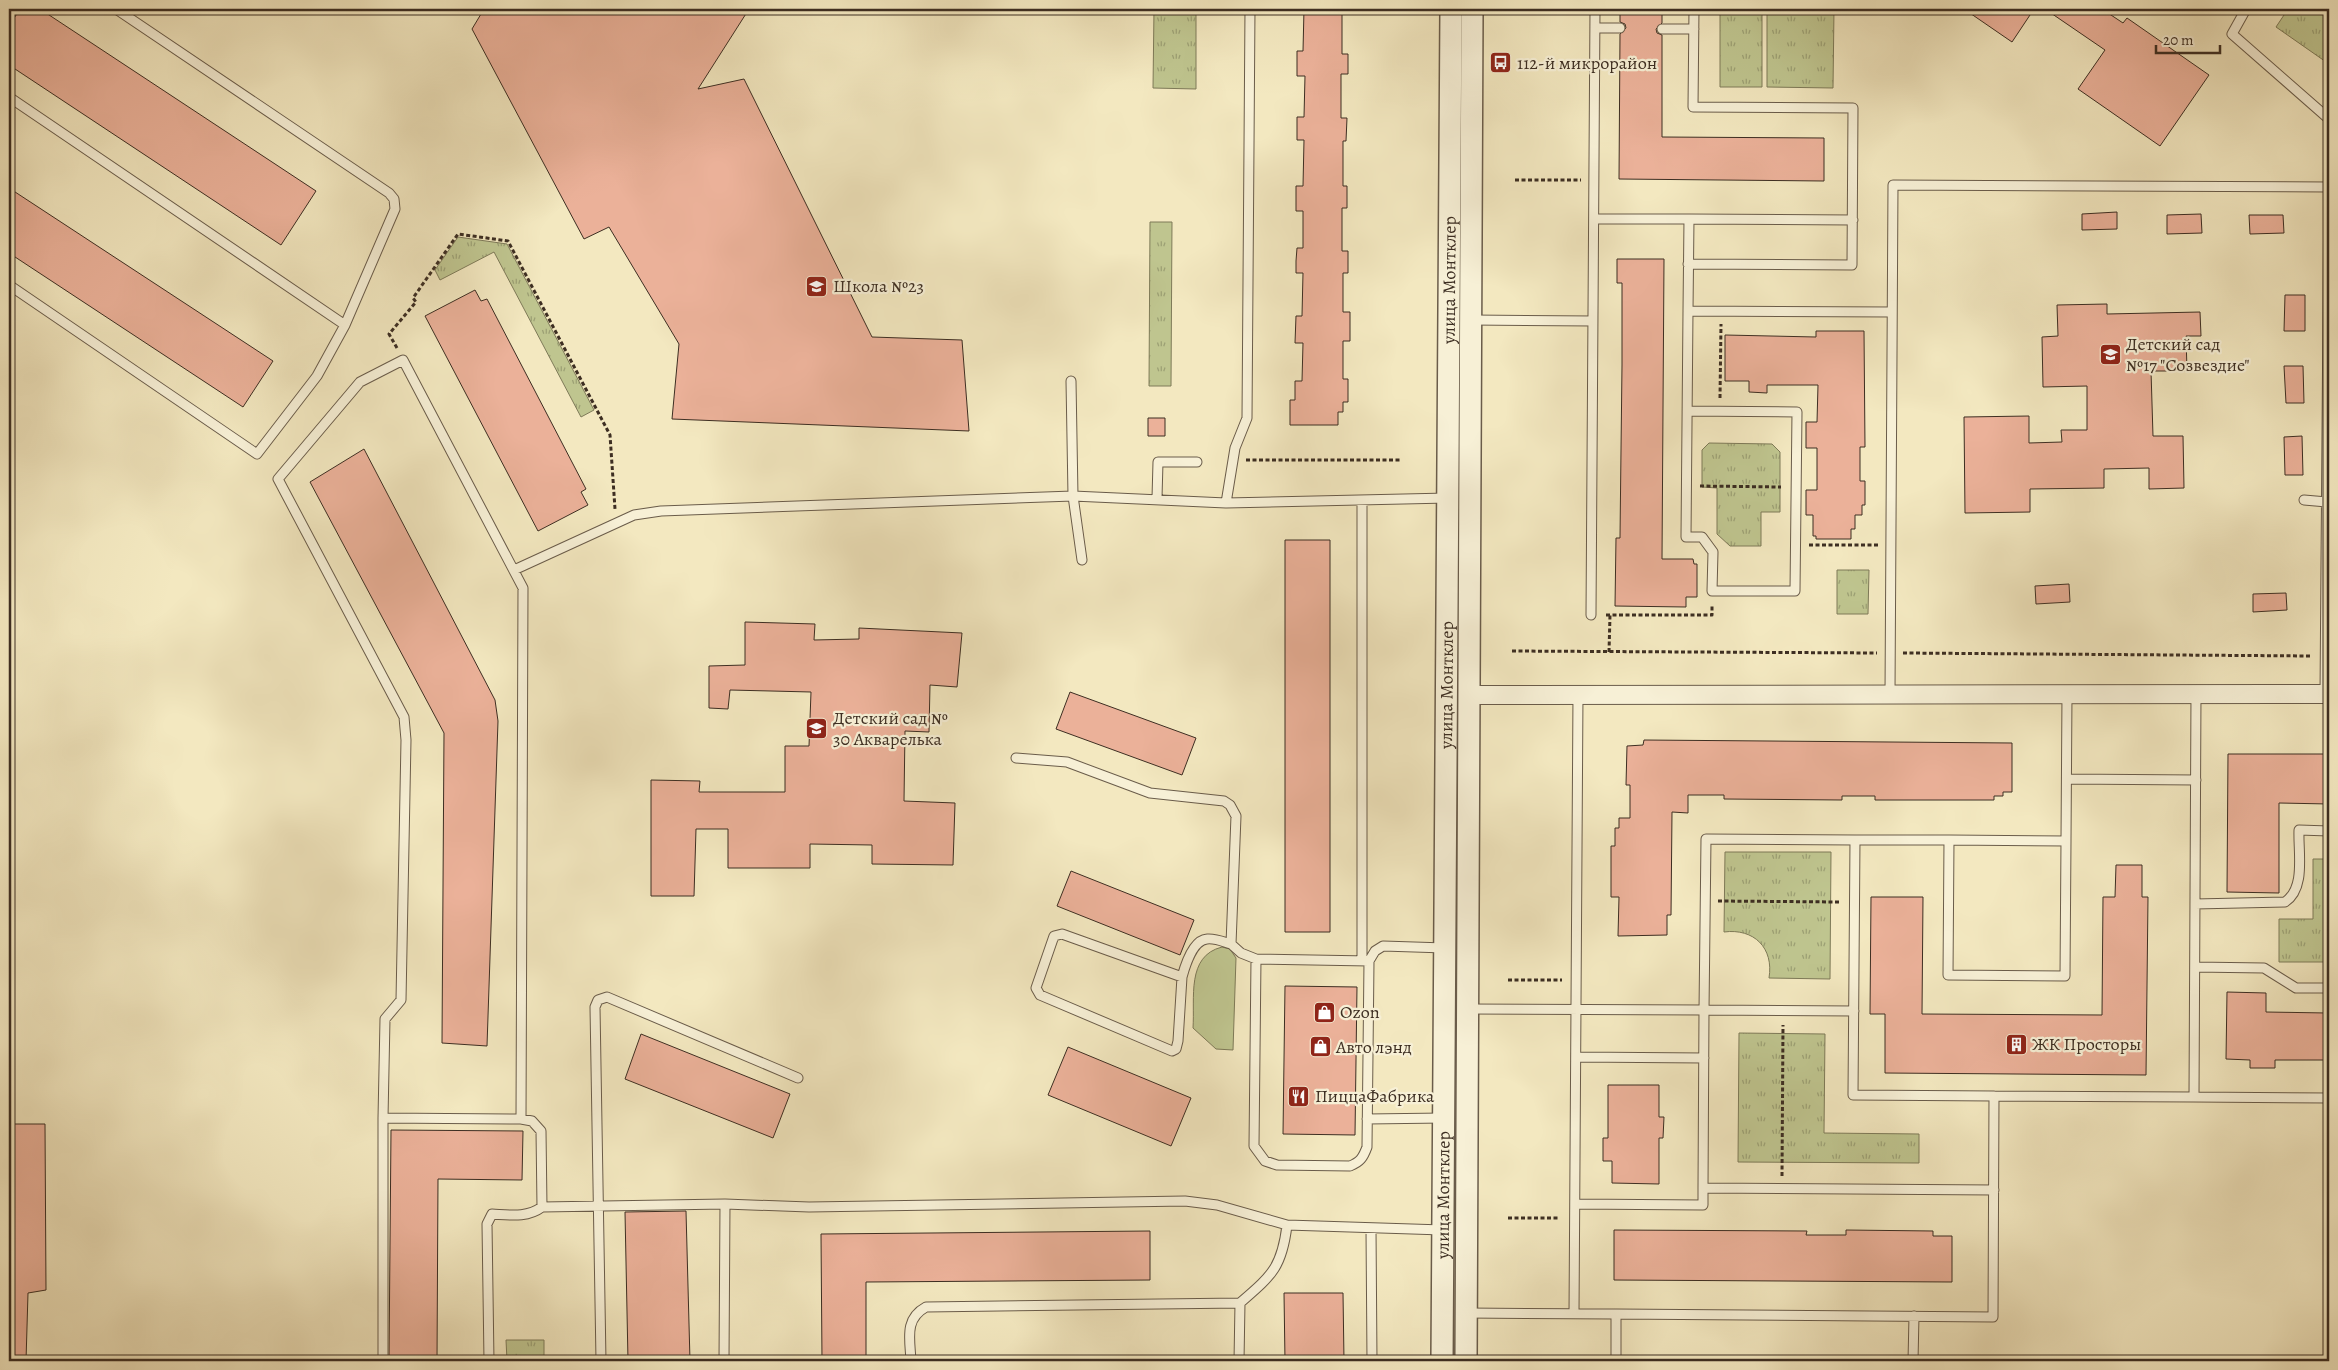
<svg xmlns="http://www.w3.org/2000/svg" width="2338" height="1370" viewBox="0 0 2338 1370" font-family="Alegreya,serif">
  <defs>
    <pattern id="park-tufts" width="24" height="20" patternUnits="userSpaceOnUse" patternTransform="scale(1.25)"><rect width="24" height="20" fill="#bfc58f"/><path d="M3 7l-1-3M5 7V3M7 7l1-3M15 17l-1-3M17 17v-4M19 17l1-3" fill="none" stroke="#9ca074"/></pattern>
  </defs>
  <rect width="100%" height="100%" fill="#f3e8c0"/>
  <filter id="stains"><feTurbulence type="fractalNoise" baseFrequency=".004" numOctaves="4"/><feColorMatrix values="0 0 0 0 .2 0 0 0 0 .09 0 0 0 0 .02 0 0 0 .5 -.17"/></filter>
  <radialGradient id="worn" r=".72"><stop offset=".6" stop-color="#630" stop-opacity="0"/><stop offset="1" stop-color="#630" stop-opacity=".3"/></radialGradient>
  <!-- grass -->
  <path fill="#bfc58f" stroke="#7e7a58" d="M 1222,947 L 1230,949 L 1236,958 L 1233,1050 L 1216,1049 L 1193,1028 C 1195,998 1186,956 1222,947 Z"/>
  <!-- park -->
  <path fill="url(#park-tufts)" stroke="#7e7a58" d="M 1154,9 L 1196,9 L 1196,89 L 1153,88 Z
    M 1720,9 L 1762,9 L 1762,87 L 1720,87 Z
    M 1767,9 L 1834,9 L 1833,88 L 1767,87 Z
    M 2288,9 L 2329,9 L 2329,64 L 2276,27 Z
    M 1150,222 L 1172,222 L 1171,386 L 1149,386 Z
    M 458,237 L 507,244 L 594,410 L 581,417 L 494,252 L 440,280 L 435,270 Z
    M 1709,443 L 1772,444 L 1780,452 L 1780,512 L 1761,512 L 1761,546 L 1730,546 L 1717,534 L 1717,488 L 1702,487 L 1702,450 Z
    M 1837,570 L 1869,570 L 1868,614 L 1837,614 Z
    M 1725,852 L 1831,852 L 1830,979 L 1769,978 C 1774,948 1754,928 1724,932 Z
    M 2313,859 L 2329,859 L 2329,962 L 2279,962 L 2279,919 L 2313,919 Z
    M 1739,1033 L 1825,1034 L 1824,1133 L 1919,1134 L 1919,1163 L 1738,1162 Z
    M 506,1340 L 544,1340 L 544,1361 L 507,1361 Z"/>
  <!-- building -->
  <path fill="#ebb199" stroke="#3d2e22" d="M 20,9 L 40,9 L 316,191 L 281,245 L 9,65 L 9,26 Z
    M 484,9 L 749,9 L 698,89 L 744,79 L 872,337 L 962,340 L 969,431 L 672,419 L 679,344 L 609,227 L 584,239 L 472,29 Z
    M 1304,9 L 1342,9 L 1342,54 L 1348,54 L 1348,74 L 1341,74 L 1341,118 L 1347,118 L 1346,141 L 1343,141 L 1343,186 L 1347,186 L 1347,208 L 1342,208 L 1342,251 L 1348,251 L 1348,273 L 1343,273 L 1343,312 L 1350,312 L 1350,341 L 1343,341 L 1343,379 L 1348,379 L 1348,402 L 1343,402 L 1343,412 L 1338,412 L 1338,425 L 1290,425 L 1290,400 L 1295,400 L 1295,381 L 1302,381 L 1303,343 L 1295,343 L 1296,316 L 1302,316 L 1303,273 L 1296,273 L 1296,261 L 1297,248 L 1303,248 L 1303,211 L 1296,211 L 1296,186 L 1303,186 L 1304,140 L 1297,140 L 1297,117 L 1304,117 L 1305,76 L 1297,76 L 1297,51 L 1303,51 Z
    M 1620,9 L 1662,9 L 1662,23 L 1656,29 L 1657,33 L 1662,35 L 1662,137 L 1824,138 L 1824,181 L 1619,179 L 1620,34 L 1626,28 L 1625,24 L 1620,22 Z
    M 1964,9 L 2034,9 L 2012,42 Z
    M 2045,9 L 2102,9 L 2123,23 L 2127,18 L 2209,75 L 2160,146 L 2078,89 L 2105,50 Z
    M 9,188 L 273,361 L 243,407 L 9,253 Z
    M 2117,212 L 2117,229 L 2082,230 L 2082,214 Z
    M 2201,214 L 2202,233 L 2167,234 L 2167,215 Z
    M 2249,215 L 2283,215 L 2284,233 L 2250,234 Z
    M 1617,259 L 1664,259 L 1662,559 L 1693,559 L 1694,564 L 1697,564 L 1697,597 L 1686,597 L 1686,607 L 1615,606 L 1616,538 L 1620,538 L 1622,365 L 1622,283 L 1617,283 Z
    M 475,290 L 481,301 L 487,299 L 586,489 L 581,492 L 588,505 L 538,531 L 425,316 Z
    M 2285,295 L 2305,295 L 2305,331 L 2284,331 Z
    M 2107,304 L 2107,314 L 2200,312 L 2201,336 L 2186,336 L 2187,371 L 2151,371 L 2153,436 L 2183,436 L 2184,488 L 2149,489 L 2149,468 L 2104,469 L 2104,488 L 2030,489 L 2030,512 L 1965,513 L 1964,417 L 2029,416 L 2029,443 L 2062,442 L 2061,430 L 2087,430 L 2087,386 L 2043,387 L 2042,337 L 2058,336 L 2057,305 Z
    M 1816,331 L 1864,331 L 1865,447 L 1860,447 L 1860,481 L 1865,481 L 1865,505 L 1862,505 L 1862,515 L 1855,515 L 1855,529 L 1851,529 L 1851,539 L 1816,539 L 1816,536 L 1813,536 L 1813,515 L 1806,515 L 1806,490 L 1817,490 L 1817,448 L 1806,448 L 1806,422 L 1817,422 L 1818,385 L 1767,385 L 1767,393 L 1749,392 L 1749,381 L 1725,381 L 1725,335 L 1816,337 Z
    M 2284,366 L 2303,366 L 2304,403 L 2286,403 Z
    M 1148,418 L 1165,418 L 1165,436 L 1148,436 Z
    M 2302,436 L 2303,475 L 2285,475 L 2284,437 Z
    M 364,449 L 495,700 L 498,721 L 487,1046 L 442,1043 L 444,733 L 310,482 Z
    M 1285,540 L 1330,540 L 1330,932 L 1285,932 Z
    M 2069,584 L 2070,602 L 2036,604 L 2035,586 Z
    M 2286,593 L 2287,610 L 2253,612 L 2253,594 Z
    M 745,622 L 815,624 L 814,640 L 859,639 L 859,628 L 962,633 L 957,687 L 930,685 L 929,732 L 905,731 L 904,801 L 955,803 L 953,865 L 872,864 L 872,845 L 810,844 L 810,868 L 728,868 L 728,829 L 696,829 L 694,896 L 651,896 L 651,780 L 700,781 L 699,792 L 785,792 L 785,746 L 809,746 L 811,692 L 730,690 L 728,709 L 709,708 L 709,666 L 745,665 Z
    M 1070,692 L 1196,738 L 1182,775 L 1056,729 Z
    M 1644,740 L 2012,743 L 2012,792 L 2003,792 L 2003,796 L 1994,796 L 1994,800 L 1875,800 L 1875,796 L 1842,796 L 1842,800 L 1724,799 L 1724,795 L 1688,795 L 1688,813 L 1672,812 L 1671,915 L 1667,915 L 1667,935 L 1618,936 L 1619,897 L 1611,897 L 1611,846 L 1615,846 L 1615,828 L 1619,828 L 1619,818 L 1630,818 L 1630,785 L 1626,785 L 1627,746 L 1643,745 Z
    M 2228,754 L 2329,754 L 2329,804 L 2279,803 L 2279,893 L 2227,892 Z
    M 2116,865 L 2142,865 L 2142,897 L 2148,897 L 2146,1075 L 1885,1073 L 1885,1014 L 1870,1014 L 1871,897 L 1923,897 L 1922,1014 L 2102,1015 L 2103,897 L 2115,897 Z
    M 1071,871 L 1194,920 L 1180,955 L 1057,906 Z
    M 1285,986 L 1357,987 L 1355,1135 L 1283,1134 Z
    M 2227,992 L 2266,993 L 2266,1012 L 2327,1013 L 2329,1016 L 2329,1060 L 2275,1060 L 2275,1068 L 2250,1068 L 2250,1060 L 2226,1059 Z
    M 641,1034 L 790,1094 L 773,1138 L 625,1079 Z
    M 1068,1047 L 1191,1098 L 1171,1146 L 1048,1095 Z
    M 1608,1085 L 1659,1085 L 1659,1117 L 1664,1117 L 1663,1138 L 1659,1138 L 1659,1184 L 1612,1183 L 1612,1161 L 1603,1161 L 1603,1138 L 1608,1138 Z
    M 9,1124 L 45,1124 L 46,1290 L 28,1293 L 26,1361 L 9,1361 Z
    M 391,1130 L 523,1131 L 522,1180 L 438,1179 L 437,1361 L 389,1361 Z
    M 686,1211 L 690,1361 L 628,1361 L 625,1212 Z
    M 1614,1230 L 1807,1231 L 1806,1235 L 1846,1235 L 1846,1230 L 1933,1231 L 1933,1236 L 1952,1236 L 1952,1282 L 1614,1280 Z
    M 1150,1231 L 1150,1280 L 866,1282 L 866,1361 L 822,1361 L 821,1234 Z
    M 1284,1293 L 1343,1293 L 1344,1361 L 1285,1361 Z"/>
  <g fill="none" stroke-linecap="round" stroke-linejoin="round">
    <defs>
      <path id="service" d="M 116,9 L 389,193 L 394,199 L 395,209 L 345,325
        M 2246,9 L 2232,34 L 2329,119
        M 1595,28 L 1620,28
        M 1662,29 L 1694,29
        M 9,97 L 345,325 L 317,376 L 257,454 L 9,285
        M 1594,219 L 1689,219 L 1688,311
        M 1689,219 L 1853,220
        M 1688,264 L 1852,265 L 1853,108 L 1693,107 L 1694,9
        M 1471,320 L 1593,321
        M 1071,381 L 1073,496 L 1082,560
        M 1687,411 L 1797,412 L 1795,591 L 1712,591 L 1713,552 L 1702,537 L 1686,537 L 1688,311 L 1892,312
        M 1157,498 L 1158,462 L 1197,462
        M 1362,500 L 1362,960
        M 2304,500 L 2327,502
        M 1226,503 L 1235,448 L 1247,418 L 1250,9
        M 514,570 L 634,515 L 661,511 L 1073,496 L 1226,503 L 1448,498
        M 1591,615 L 1595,9
        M 1890,694 L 1893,185 L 2329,187
        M 2325,694 L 2329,176
        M 1016,758 L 1067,762 L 1150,793 L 1224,801 L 1230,805 L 1236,816 L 1231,944 L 1241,953 L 1256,959 L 1369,961
        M 2067,779 L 2196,780
        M 2066,841 L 2065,976 L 1948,975 L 1949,840 L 2066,841 L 2067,694
        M 2195,904 L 2285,902 C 2306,888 2298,853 2299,830 L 2329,831
        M 1256,959 L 1254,1146 L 1265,1161 L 1277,1165 L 1350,1166 C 1360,1162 1363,1158 1367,1147 L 1369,961 L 1375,951 L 1383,946 L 1445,948
        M 2195,967 L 2264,968 L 2296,988 L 2329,988
        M 1182,977 L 1178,1041 L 1176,1049 L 1172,1051 L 1040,995 L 1036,988 L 1054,936 L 1062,934 L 1182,977 C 1185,966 1193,940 1207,939 C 1215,938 1224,942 1231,944
        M 1468,1009 L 1704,1010 L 1703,1188 L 1994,1190
        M 1854,1011 L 1704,1010 L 1706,839 L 1855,840
        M 1576,1057 L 1704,1058
        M 1994,1096 L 2194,1097 L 2196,693
        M 2194,1097 L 2329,1098
        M 383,1118 L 521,1119 L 532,1121 L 541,1131 L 542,1207 C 527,1218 510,1215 492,1214 L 487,1224 L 489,1361
        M 1367,1119 L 1444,1118
        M 1575,1204 L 1703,1205 L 1703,1188
        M 542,1207 L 725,1204 L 809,1207 L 1185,1201 L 1217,1205 L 1287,1225
        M 1371,1229 L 1372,1361
        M 1466,1313 L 1616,1314 L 1616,1361
        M 1574,1314 L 1578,694
        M 1616,1314 L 1993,1317 L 1994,1096 L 1853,1095 L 1855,840 L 1949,840
        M 383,1361 L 383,1118 L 385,1019 L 401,1000 L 406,740 L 404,717 L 278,479 L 360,382 L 403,360 L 523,588 L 521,1119
        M 601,1361 L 595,1007 L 598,1000 L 607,997 L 798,1078
        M 724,1361 L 725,1204
        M 911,1361 C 910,1339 904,1319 926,1307 L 1240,1303
        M 1239,1361 L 1240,1303 C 1271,1276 1282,1268 1287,1225 L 1443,1230
        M 1913,1361 L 1914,1316"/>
      <path id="minor" d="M 1469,695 L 2329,694"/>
      <g id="tertiary">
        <path id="s1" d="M 1442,1361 L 1451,9"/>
        <path d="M 1466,1361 L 1472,9"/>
      </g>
    </defs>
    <!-- service casing -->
    <use href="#service" stroke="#6a5c4a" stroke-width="11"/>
    <!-- minor casing -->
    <use href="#minor" stroke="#6a5c4a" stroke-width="20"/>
    <!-- tertiary casing -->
    <use href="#tertiary" stroke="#6a5c4a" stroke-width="24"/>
    <!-- path -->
    <path stroke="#3d2e22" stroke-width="3" stroke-dasharray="4 2.5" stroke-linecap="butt" d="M 1515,180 L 1581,180
      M 397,348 L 389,334 L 416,302 L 413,298 L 458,234 L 508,241 L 610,435 L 615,509
      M 1720,398 L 1721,324
      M 1246,460 L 1401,460
      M 1700,486 L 1781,487
      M 1809,545 L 1878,545
      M 1606,615 L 1712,615 L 1712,605
      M 1512,651 L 1877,653
      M 1609,652 L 1610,615
      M 1903,653 L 2312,656
      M 1718,901 L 1840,902
      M 1508,980 L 1562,980
      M 1782,1176 L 1783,1025
      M 1508,1218 L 1560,1218"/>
    <!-- service -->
    <use href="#service" stroke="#f7f0d6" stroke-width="9"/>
    <!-- minor -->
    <use href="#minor" stroke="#f7f0d6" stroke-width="18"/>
    <!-- tertiary -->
    <use href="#tertiary" stroke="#f7f0d6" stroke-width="21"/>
  </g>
  <!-- icons -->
  <defs>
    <symbol id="bus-square" viewBox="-11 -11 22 22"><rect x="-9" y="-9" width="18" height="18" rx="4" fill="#8f2418" stroke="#f7f0d6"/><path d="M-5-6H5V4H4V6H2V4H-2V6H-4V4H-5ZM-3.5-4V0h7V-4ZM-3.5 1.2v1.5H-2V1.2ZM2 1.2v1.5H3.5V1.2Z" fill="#fff"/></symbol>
    <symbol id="school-square" viewBox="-11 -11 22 22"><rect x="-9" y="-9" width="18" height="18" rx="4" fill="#8f2418" stroke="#f7f0d6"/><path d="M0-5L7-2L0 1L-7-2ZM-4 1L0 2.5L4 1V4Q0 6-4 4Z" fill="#fff"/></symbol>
    <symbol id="shop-square" viewBox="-11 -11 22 22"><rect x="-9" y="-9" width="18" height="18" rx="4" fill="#8f2418" stroke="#f7f0d6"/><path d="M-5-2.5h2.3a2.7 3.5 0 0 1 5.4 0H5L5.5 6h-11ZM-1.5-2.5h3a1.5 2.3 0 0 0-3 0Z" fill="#fff"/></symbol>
    <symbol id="building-square" viewBox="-11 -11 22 22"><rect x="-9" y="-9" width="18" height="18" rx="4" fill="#8f2418" stroke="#f7f0d6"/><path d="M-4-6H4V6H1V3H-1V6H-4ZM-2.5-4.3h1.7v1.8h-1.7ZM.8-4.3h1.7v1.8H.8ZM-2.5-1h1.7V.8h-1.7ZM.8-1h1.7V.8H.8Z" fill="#fff"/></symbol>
    <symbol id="restaurant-square" viewBox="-11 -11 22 22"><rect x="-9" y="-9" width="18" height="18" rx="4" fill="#8f2418" stroke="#f7f0d6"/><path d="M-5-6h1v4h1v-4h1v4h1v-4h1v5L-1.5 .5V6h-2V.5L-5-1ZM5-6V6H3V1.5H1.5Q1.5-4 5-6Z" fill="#fff"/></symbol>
  </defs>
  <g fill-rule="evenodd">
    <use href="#bus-square" x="1488" y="50" width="25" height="25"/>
    <use href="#school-square" x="804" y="274" width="25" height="25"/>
    <use href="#school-square" x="2098" y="342" width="25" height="25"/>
    <use href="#school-square" x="804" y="716" width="25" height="25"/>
    <use href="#shop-square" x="1312" y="1000" width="25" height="25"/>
    <use href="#building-square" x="2004" y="1032" width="25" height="25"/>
    <use href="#shop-square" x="1308" y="1034" width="25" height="25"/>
    <use href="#restaurant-square" x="1286" y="1084" width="25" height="25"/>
  </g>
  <g text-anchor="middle" stroke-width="4.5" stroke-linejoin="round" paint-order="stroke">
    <!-- poi labels -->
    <g font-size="18" fill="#3d2e22" stroke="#f7f0d6" text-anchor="start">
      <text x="1517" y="69">112-й микрорайон</text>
      <text x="833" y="292">Школа №23</text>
      <text x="2126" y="350">Детский сад<tspan x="2126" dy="21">№17 "Созвездие"</tspan></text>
      <text x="833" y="724">Детский сад №<tspan x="833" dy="21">30 Акварелька</tspan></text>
      <text x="1340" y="1018">Ozon</text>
      <text x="2032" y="1050">ЖК Просторы</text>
      <text x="1336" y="1053">Авто лэнд</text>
      <text x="1315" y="1102">ПиццаФабрика</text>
    </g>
    <!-- street labels -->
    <g font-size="18" fill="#3d2e22" stroke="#f7f0d6">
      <text dy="6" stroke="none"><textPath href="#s1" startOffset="1081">улица Монтклер</textPath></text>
      <text dy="6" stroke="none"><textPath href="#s1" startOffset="676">улица Монтклер</textPath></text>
      <text dy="6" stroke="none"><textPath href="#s1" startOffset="166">улица Монтклер</textPath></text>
    </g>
  </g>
  <!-- margin -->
  <rect width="2338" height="1370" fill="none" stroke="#f3e8c0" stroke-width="30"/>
  <rect x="10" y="10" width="2318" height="1350" fill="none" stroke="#3d2e22" stroke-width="2.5"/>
  <rect x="15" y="15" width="2308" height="1340" fill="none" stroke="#3d2e22"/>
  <!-- scale -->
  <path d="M2156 45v8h64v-8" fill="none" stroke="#3d2e22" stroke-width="2.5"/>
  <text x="2163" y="45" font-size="15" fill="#3d2e22" stroke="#f7f0d6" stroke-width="4" paint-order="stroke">20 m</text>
  <rect width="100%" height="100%" filter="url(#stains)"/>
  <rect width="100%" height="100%" fill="url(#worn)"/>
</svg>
